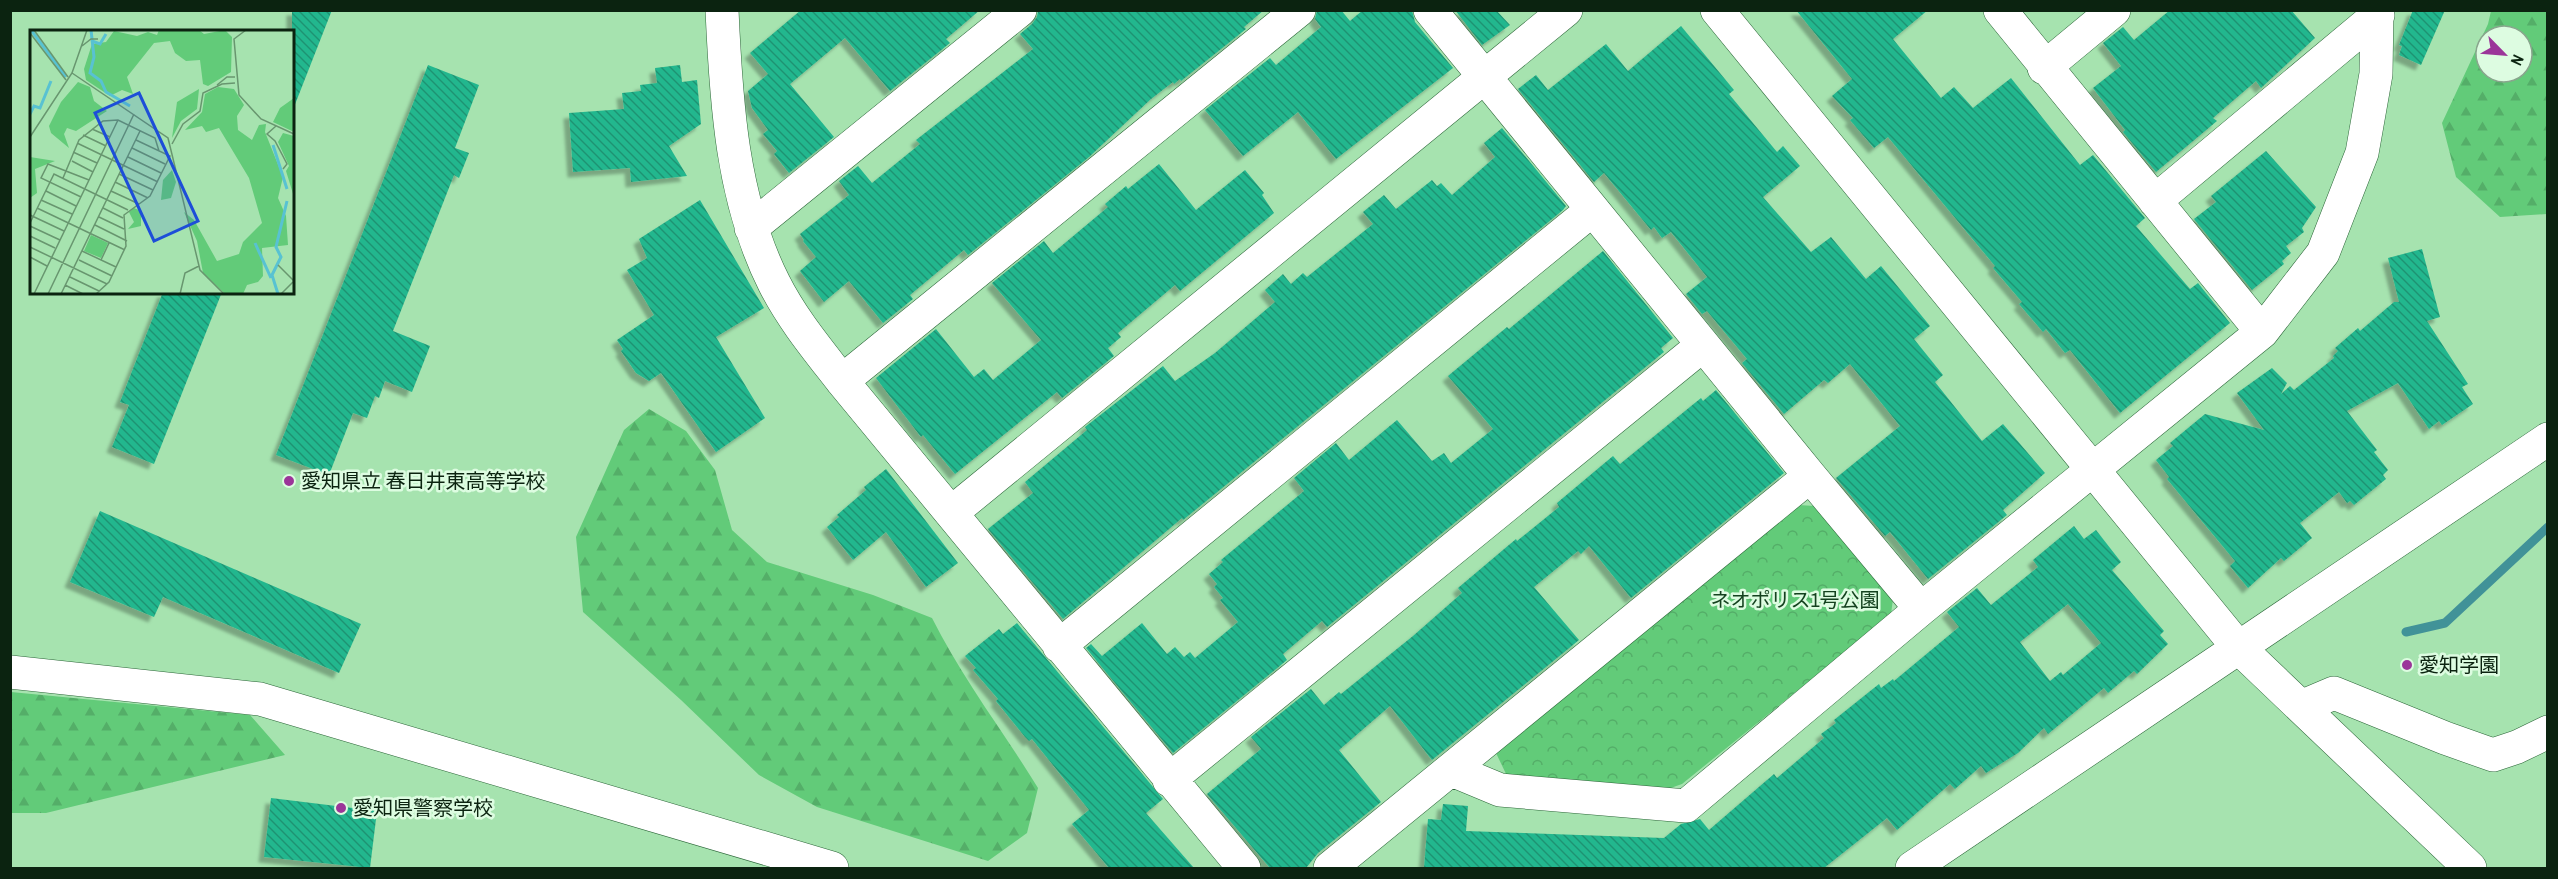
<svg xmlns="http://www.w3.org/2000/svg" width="2558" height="879" viewBox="0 0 2558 879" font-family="'Archivo Narrow','Noto Sans JP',sans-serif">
  <defs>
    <pattern id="forest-firs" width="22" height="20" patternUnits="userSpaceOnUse" patternTransform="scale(1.5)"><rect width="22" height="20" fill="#62cb79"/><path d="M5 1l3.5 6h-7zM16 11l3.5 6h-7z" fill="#54ae68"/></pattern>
    <pattern id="park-crowns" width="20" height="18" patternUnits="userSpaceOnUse" patternTransform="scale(1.5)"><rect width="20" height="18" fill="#62cb79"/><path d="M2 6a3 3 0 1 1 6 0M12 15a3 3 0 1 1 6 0" fill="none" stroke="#54ae68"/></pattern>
    <pattern id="building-back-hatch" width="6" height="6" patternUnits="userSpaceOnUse" patternTransform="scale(1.5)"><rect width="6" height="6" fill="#23b78e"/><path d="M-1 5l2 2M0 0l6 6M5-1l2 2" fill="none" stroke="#1d9473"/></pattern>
    <filter id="shadow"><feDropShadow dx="-5.5" dy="5.5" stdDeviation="1.5" flood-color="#0004"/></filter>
  </defs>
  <rect width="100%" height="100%" fill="#a6e3af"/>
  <!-- forest -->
  <path fill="url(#forest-firs)" fill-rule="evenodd" d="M 2491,11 L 2547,11 L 2547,214 L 2500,217 L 2456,177 L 2442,123 L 2488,24 ZM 2486,36 L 2522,36 L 2522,72 L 2486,72 Z
    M 649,409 L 686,431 L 715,470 L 732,530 L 767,562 L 873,595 L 932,618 C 962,678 1003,731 1038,788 L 1027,833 L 988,861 L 817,807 L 759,775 L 681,700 L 583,612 L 576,537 L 624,430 Z
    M 11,692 L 250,715 L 285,755 L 46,813 L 11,813 Z"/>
  <!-- park -->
  <path fill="url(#park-crowns)" d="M 1798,505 L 1815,506 L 1893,598 L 1891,615 L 1682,784 L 1665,790 L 1508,778 L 1496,753 Z"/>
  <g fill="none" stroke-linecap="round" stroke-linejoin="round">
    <!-- stream -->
    <path stroke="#419298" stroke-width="9" d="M 2406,632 L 2445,623 L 2548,527"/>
  </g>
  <!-- building -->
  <path fill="url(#building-back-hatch)" fill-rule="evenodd" filter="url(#shadow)" d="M 292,10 L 332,10 L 294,107 L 292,106 Z
    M 801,10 L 980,10 L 946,39 L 950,43 L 890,91 L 845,38 L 790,84 L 834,137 L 789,173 L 774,154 L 777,151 L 763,134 L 768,130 L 752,108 L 748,91 L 768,74 L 750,53 Z
    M 1038,10 L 1264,10 L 1244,27 L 1246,29 L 1181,81 L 1180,79 L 1174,84 L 1173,82 L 1151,99 L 1089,157 L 968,255 L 964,250 L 910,295 L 913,299 L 883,323 L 849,281 L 824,302 L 800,271 L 816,257 L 803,241 L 804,240 L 800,234 L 849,195 L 839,181 L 858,166 L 872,183 L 920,144 L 916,140 L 1033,49 L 1020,34 L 1032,24 L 1037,17 Z
    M 1317,10 L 1341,10 L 1350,21 L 1363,10 L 1412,10 L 1415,22 L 1453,68 L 1336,159 L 1298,112 L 1243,156 L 1205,110 L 1270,58 L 1276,65 L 1321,27 L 1315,19 Z
    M 1455,10 L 1496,10 L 1510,25 L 1482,45 Z
    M 1796,10 L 1928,10 L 1893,39 L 1941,98 L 1954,87 L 1973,108 L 2011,78 L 2080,165 L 2093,155 L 2145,218 L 2136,226 L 2190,289 L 2198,283 L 2230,323 L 2120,413 L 2070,350 L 2065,353 L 2046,329 L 2043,332 L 2019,304 L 2022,302 L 1993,268 L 1995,266 L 1888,137 L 1874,148 L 1850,120 L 1853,118 L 1832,96 L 1852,79 Z
    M 2170,10 L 2291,10 L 2315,38 L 2261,88 L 2256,81 L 2213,118 L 2217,121 L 2156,172 L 2123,132 L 2125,130 L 2093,88 L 2121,66 L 2103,43 L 2123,27 L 2134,40 Z
    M 2413,10 L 2445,10 L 2421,65 L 2399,55 L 2402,46 L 2399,45 Z
    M 1681,26 L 1734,90 L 1729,94 L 1777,152 L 1783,146 L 1800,166 L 1763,197 L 1811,252 L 1831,237 L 1866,279 L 1881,266 L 1930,326 L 1914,339 L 1943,375 L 1935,382 L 1982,441 L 2003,424 L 2045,473 L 2003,510 L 2007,515 L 1928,579 L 1890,532 L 1885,536 L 1836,478 L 1900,426 L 1850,364 L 1828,383 L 1824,380 L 1784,414 L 1742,363 L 1747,359 L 1707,311 L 1702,314 L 1686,294 L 1707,277 L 1671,232 L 1662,238 L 1654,227 L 1651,230 L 1604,173 L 1594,182 L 1518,89 L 1536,75 L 1548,90 L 1606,44 L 1628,71 Z
    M 428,65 L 479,85 L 455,148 L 469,153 L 459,178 L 454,175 L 393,331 L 430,346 L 412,392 L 385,381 L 379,398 L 375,396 L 367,418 L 353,413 L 329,475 L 276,455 Z
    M 680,65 L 682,82 L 697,80 L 701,124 L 669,146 L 687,176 L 631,182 L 630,168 L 573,172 L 569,113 L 624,109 L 622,93 L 641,91 L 640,85 L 657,83 L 655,68 Z
    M 1502,128 L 1566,206 L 1563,210 L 1183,520 L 1182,518 L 1063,619 L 988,529 L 1033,493 L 1025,482 L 1087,430 L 1085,427 L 1163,366 L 1175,381 L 1215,353 L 1275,302 L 1265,290 L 1283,274 L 1291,284 L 1303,273 L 1307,277 L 1373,224 L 1363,212 L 1384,195 L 1396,209 L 1432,180 L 1437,186 L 1441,183 L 1452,195 L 1495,157 L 1484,143 Z
    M 2266,151 L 2316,207 L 2302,228 L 2304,232 L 2286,246 L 2291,253 L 2282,261 L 2284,264 L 2252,290 L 2194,219 L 2216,202 L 2211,196 Z
    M 1159,164 L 1196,210 L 1245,170 L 1264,193 L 1262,195 L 1274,213 L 1180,291 L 1175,285 L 1118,333 L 1121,337 L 1108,348 L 1114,356 L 1062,398 L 1057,392 L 955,474 L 923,435 L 921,437 L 876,378 L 936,329 L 974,377 L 984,369 L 993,380 L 1041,340 L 992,283 L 1044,241 L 1053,253 L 1108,207 L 1105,204 L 1126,186 L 1128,189 Z
    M 700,200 L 764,308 L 716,337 L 765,418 L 716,452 L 661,373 L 649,381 L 636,373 L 621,351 L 623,349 L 617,340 L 654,315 L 627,270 L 647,258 L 639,239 Z
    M 2422,249 L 2440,317 L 2427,321 L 2468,384 L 2462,387 L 2473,404 L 2442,425 L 2439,421 L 2429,429 L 2398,383 L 2347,411 L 2377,450 L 2374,452 L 2388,470 L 2383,475 L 2386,479 L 2354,505 L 2350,501 L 2347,503 L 2339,492 L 2300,523 L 2312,538 L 2284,561 L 2281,558 L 2248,588 L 2230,566 L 2235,561 L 2167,479 L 2169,477 L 2156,460 L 2173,446 L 2170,443 L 2205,414 L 2264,430 L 2237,393 L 2272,368 L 2287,383 L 2281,394 L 2290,386 L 2294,390 L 2334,358 L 2333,356 L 2338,351 L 2335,348 L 2358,328 L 2360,331 L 2394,302 L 2399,302 L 2388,258 Z
    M 1603,251 L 1673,338 L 1661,348 L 1664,352 L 1327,627 L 1322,621 L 1283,654 L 1287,660 L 1173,753 L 1086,648 L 1091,644 L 1102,656 L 1142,623 L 1167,654 L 1175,647 L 1184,657 L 1190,652 L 1195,658 L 1238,622 L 1220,600 L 1223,598 L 1214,587 L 1217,584 L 1209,574 L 1223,562 L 1221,560 L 1304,491 L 1294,478 L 1336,443 L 1349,460 L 1397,420 L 1432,461 L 1444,453 L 1451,463 L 1493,429 L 1448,376 L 1507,327 L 1509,329 Z
    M 163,292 L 222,292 L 154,464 L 112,447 L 129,405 L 120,402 Z
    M 1716,390 L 1784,473 L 1631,598 L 1589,546 L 1581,554 L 1578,551 L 1534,587 L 1579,640 L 1432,760 L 1390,706 L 1339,750 L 1381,802 L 1318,853 L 1306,868 L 1270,868 L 1207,794 L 1261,749 L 1251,737 L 1311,689 L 1324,705 L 1339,692 L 1341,694 L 1413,636 L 1462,593 L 1458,588 L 1516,539 L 1517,541 L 1559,507 L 1557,503 L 1613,456 L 1620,464 L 1701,398 L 1703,401 Z
    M 886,469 L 958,563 L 926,587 L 886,532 L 853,560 L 827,527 L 839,517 L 837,515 L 866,490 L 864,487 Z
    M 100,511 L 361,624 L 339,673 L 163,597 L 154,617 L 70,582 Z
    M 2074,526 L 2084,539 L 2096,530 L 2121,562 L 2112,570 L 2164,631 L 2160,635 L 2168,644 L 2137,674 L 2134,671 L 2108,693 L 2104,688 L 2048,734 L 2044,728 L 2018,753 L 1986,773 L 1981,766 L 1955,789 L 1950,784 L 1897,830 L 1887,818 L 1824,868 L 1424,868 L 1428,819 L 1441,820 L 1443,804 L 1468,806 L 1466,831 L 1664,838 L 1681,824 L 1700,819 L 1709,830 L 1774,774 L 1777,778 L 1824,738 L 1821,734 L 1836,723 L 1834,720 L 1879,684 L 1881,688 L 1893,679 L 1894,681 L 1959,627 L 1947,612 L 1977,588 L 1991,605 L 2038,567 L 2033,560 ZM 2068,604 L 2101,643 L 2063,675 L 2061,672 L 2050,681 L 2020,642 Z
    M 1017,623 L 1163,799 L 1146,813 L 1194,868 L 1109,868 L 1072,824 L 1089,810 L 1032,739 L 1029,741 L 1025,737 L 996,701 L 998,699 L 973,670 L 976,668 L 965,656 L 999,629 L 1003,634 Z
    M 271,798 L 377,811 L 370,868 L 264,857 Z"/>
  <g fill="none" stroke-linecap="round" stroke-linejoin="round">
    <defs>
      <path id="minor" d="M 722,10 C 726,102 732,200 774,283 C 792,319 818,350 842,381 L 1244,868
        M 1430,10 L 1810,476 L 1921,609
        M 1717,10 L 2237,646 L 2470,868
        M 2000,10 L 2262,332
        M 2044,68 L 2114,10
        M 2155,201 L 2378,15
        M 751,228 L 1020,10
        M 842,381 L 1299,10
        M 951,513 L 1566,10
        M 1059,646 L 1592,210
        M 10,672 L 260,699 L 832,868
        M 2301,707 L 2334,693 L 2445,738 L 2493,755 L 2517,747 L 2548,732
        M 1452,770 L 1500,790 L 1686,806 L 1921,609 L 2262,332 L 2323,253 L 2362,153 L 2376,74 L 2377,10
        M 1169,780 L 1703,345
        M 1330,868 L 1810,476
        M 1912,868 L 2548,439"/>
    </defs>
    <!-- minor casing -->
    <use href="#minor" stroke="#2b6638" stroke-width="34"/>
    <!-- minor -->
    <use href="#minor" stroke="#fff" stroke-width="33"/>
  </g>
  <!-- markers -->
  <g fill="#9b3599" stroke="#ddfce1" stroke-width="2">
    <circle cx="289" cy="481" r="6"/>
    <circle cx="2407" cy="665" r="6"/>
    <circle cx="341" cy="808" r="6"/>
  </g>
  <g text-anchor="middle" stroke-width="5" stroke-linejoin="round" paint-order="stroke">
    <!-- poi labels -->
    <g font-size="20" fill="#0b2310" stroke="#ddfce1" text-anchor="start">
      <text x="301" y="488">愛知県立 春日井東高等学校</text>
      <text x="2419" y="672">愛知学園</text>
      <text x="353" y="815">愛知県警察学校</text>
    </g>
    <!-- park labels -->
    <g font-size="20" fill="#14421f" stroke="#ddfce1">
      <text x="1795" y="607">ネオポリス1号公園</text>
    </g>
  </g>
  <!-- overview -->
  <g transform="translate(30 30)">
    <rect width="264" height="264" fill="#a6e3af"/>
    <path d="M 129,0 L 169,0 L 174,4 L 195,0 L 202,7 L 201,42 L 178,56 L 173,54 L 170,30 L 156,31 L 145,23 L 140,11 L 124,13 L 97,47 L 103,64 L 92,60 L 80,66 L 56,50 L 54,39 L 62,14 L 76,12 L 84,1 L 107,6 L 118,2 L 127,5 ZM 48,52 L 60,57 L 64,71 L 77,81 L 46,101 L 37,98 L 34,104 L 39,118 L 21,103 L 19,96 L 31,72 ZM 188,57 L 204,59 L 214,75 L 207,86 L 208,100 L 222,110 L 229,95 L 236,94 L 235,102 L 253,147 L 248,168 L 256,186 L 258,215 L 232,218 L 233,246 L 228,252 L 217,255 L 213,264 L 195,264 L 173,243 L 167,211 L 154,182 L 164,190 L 187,231 L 209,224 L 213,212 L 232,193 L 219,148 L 189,98 L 176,102 L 172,96 L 155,100 L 172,82 L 175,64 ZM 169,59 L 167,79 L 151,91 L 142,108 L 147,72 ZM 264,68 L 264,102 L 243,92 L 250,78 ZM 253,103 L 264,106 L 264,167 L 256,141 L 259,136 L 248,112 ZM 0,127 L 25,131 L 5,139 L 7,163 L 0,168 ZM 142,140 L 146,152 L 141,168 L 131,170 L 133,150 ZM 104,178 L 111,181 L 111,196 L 98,199 L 104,192 L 99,182 Z" fill="#62cb79"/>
    <path d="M 61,205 L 78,213 L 71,228 L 54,221 Z" fill="#62cb79"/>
    <path fill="none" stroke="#58c2d2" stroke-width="3" d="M 1,0 L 36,47M 61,0 L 64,27 L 60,43 L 71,51 L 76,62 L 100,76M 62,11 L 70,14 L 76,4M 0,84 L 4,76 L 10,78 L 21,51M 243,115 L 257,159M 225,213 L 241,248M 248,264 L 242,245 L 251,227 L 246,217 L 257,171"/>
    <path fill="none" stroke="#68966f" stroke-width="1.5" d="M 4,0 L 38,47M 216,0 L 204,9 L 209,65 L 231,89 L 264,104M 0,3 L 36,50M 52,16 L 61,9 L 68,9M 42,43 L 138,108 L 170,240 L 194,264M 187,55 L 197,47 L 205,47M 246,96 L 237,104 L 245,111 L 257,134 L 253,139M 62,99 L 80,107M 53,105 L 76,116M 0,107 L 42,43 L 57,0M 47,113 L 128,152M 142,114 L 153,94 L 170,81 L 173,63 L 192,54 L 205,53M 102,118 L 135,134M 43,122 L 67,133M 98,127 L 131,143M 42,131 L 63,142M 89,144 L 123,160M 33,148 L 49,110 L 73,91 L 88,90 L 125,108 L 129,121M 85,152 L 118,168M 16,161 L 46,176M 81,161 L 109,174M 51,167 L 11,148 L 18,134 L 59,150M 11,170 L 42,184M 7,178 L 95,220M 73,178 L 93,188M 0,185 L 34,201M 69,187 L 94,199M 0,193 L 24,144 L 98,180M 65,195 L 97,211M 0,196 L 30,210M 0,206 L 25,218M 0,217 L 77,254M 52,221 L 86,237M 0,227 L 17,236M 49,230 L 82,246M 71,230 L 79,213M 248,235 L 264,251M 40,247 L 69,261M 35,255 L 53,264M 4,264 L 88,90M 18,264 L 104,84M 31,264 L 110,101M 66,264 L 79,252 L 96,216 L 94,185 L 120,166 L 140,126 L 106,110M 150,264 L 155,243 L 169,236M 251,264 L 264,251"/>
    <path fill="#1d4ed8" fill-opacity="0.15" stroke="#1d4ed8" stroke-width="3" d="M 109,63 L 168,191 L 124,211 L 65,83 Z"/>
    <rect width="264" height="264" fill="none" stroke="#0b2310" stroke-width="3"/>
  </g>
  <!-- border -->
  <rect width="2558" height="879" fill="none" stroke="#0b2310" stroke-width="24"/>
  <!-- north arrow -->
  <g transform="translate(2504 54) rotate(115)"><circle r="28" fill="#ddfce1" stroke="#89a58d" stroke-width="1.5"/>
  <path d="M0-4.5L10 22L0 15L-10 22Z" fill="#9b3599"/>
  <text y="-9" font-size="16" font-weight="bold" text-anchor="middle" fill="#0b2310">N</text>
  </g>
</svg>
